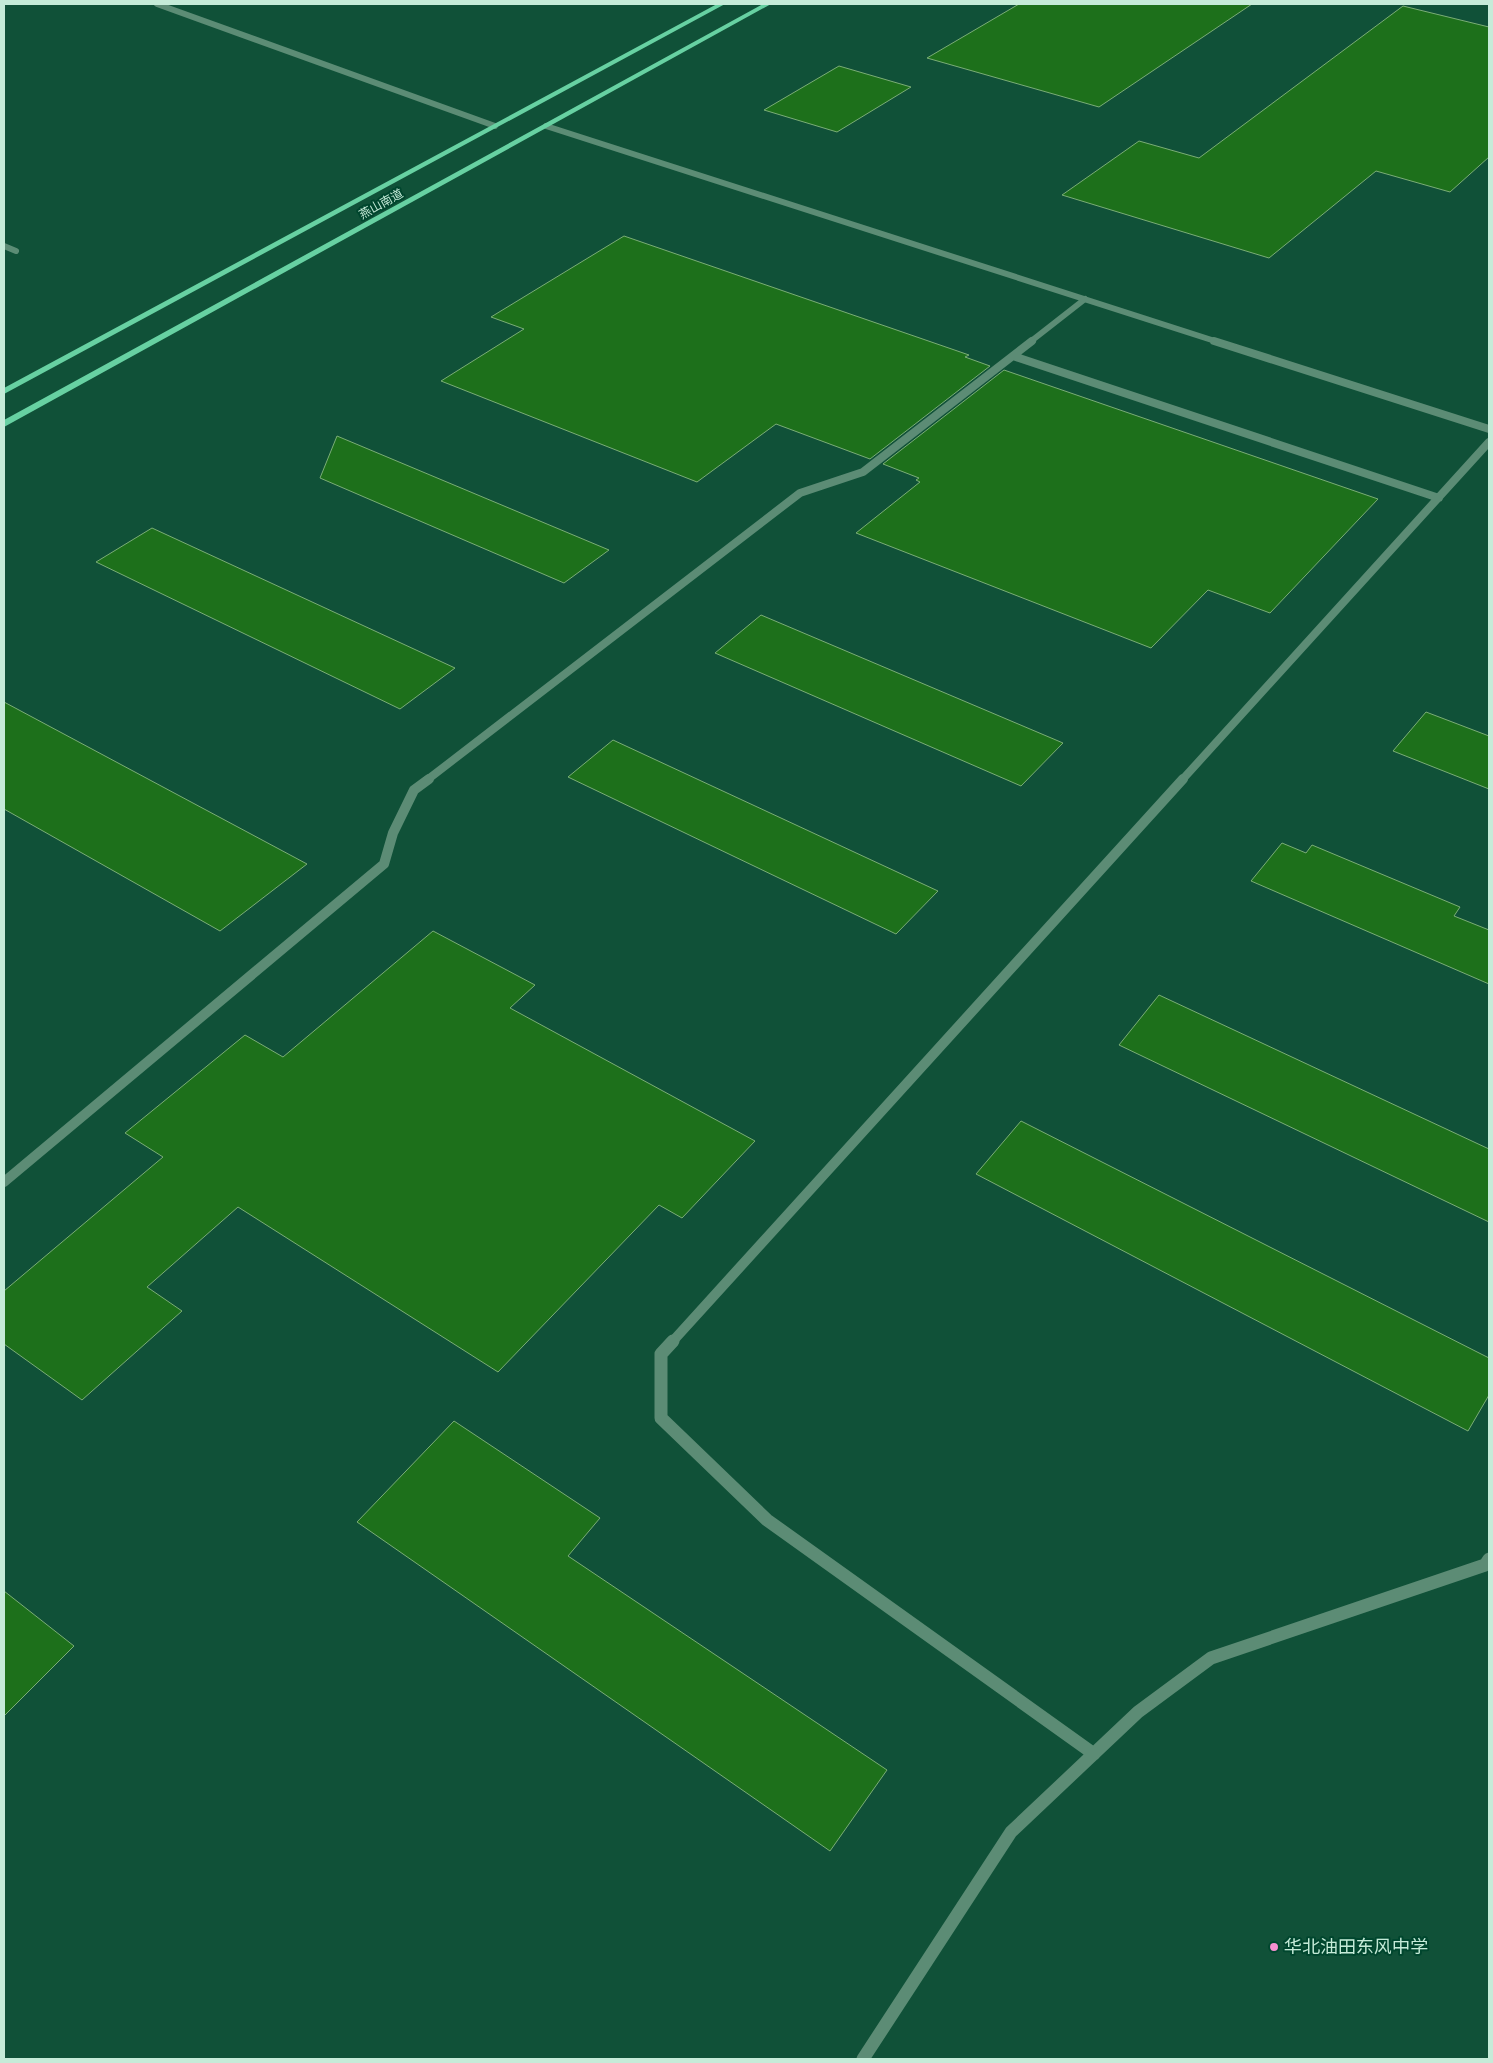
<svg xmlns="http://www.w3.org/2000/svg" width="1493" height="2063" viewBox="0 0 1493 2063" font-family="Inter,'Noto Sans SC',sans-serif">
  <rect width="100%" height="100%" fill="#105138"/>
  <!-- building -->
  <path fill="#1d701b" stroke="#7aad76" d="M 1019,4 L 1252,4 L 1099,107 L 927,58 Z
    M 1403,6 L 1489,27 L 1489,157 L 1450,192 L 1376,171 L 1269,258 L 1062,195 L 1139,141 L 1199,158 Z
    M 839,66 L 911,87 L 837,132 L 764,110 Z
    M 624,236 L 969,355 L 965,357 L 990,366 L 870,459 L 776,424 L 697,482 L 441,381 L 524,329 L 491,317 Z
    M 1004,370 L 1378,499 L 1270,613 L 1208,590 L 1151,648 L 856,533 L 920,482 L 916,480 L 919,478 L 883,464 Z
    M 337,436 L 609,550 L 564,583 L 320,478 Z
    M 152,528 L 455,668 L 400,709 L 96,562 Z
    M 761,615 L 1063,743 L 1021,786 L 715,653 Z
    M 4,702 L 307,864 L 220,931 L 4,809 Z
    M 1426,712 L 1489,736 L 1489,789 L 1393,751 Z
    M 613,740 L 938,891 L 896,934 L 568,777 Z
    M 1282,843 L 1306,853 L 1312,845 L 1460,907 L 1454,916 L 1489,930 L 1489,984 L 1251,881 Z
    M 433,931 L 535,985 L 510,1008 L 755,1141 L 682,1218 L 659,1205 L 498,1372 L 238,1207 L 147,1287 L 182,1311 L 82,1400 L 4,1344 L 4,1291 L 163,1157 L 125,1133 L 245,1035 L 283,1057 Z
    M 1159,995 L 1489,1149 L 1489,1222 L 1119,1045 Z
    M 1021,1121 L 1489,1358 L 1489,1395 L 1468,1431 L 976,1174 Z
    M 454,1421 L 600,1518 L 568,1556 L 887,1770 L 830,1851 L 357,1522 Z
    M 4,1591 L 74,1646 L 4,1716 Z"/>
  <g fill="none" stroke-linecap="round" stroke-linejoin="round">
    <!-- service-far3 -->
    <path stroke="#5c8c75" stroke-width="6" d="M 4,246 L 16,251
      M 1030,342 L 1085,299"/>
    <!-- service-far2 -->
    <path stroke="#5c8c75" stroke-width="8" d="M 1013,356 L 1439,498
      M 427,780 L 800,493 L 863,472 L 1032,341
      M 1182,780 L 1489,442"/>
    <!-- service-far1 -->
    <path stroke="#5c8c75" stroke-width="10" d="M 4,1182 L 384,864 L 393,833 L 414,790 L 429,779
      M 672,1342 L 1183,779"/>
    <!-- service -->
    <path stroke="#5c8c75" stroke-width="13" d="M 673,1341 L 661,1354 L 661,1418 L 767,1520 L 1094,1754
      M 863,2059 L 1011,1832 L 1138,1712 L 1211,1658 L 1485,1565 L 1489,1559"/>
    <!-- pedestrian -->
    <path stroke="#5c8c75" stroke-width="6" d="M 157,4 L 495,126"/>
    <!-- minor-far1 -->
    <path stroke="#5c8c75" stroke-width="6" d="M 546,126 L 1218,342"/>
    <!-- minor -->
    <path stroke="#5c8c75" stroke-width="8" d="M 1214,341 L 1489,429"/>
    <!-- primary -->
    <path fill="#67d1a2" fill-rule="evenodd" d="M 717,4 L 725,4 L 4,394 L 4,388 Z
      M 763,4 L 771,4 L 4,427 L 4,420 Z"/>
  </g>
  <!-- markers -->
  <circle fill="#f690d0" stroke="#00462e" stroke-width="2" cx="1274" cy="1947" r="5"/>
  <g text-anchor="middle" stroke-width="4" stroke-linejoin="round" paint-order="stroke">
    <!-- far-street labels -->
    <g font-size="12" fill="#c5ebd8" stroke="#00462e">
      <text transform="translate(381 204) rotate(-29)" y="4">燕山南道</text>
    </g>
    <!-- near-poi labels -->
    <g font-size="18" fill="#c5ebd8" stroke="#00462e" text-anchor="start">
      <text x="1284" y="1953">华北油田东风中学</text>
    </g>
  </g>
  <!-- border -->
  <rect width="1493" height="2063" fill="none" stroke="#c5ebd8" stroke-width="10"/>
</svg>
